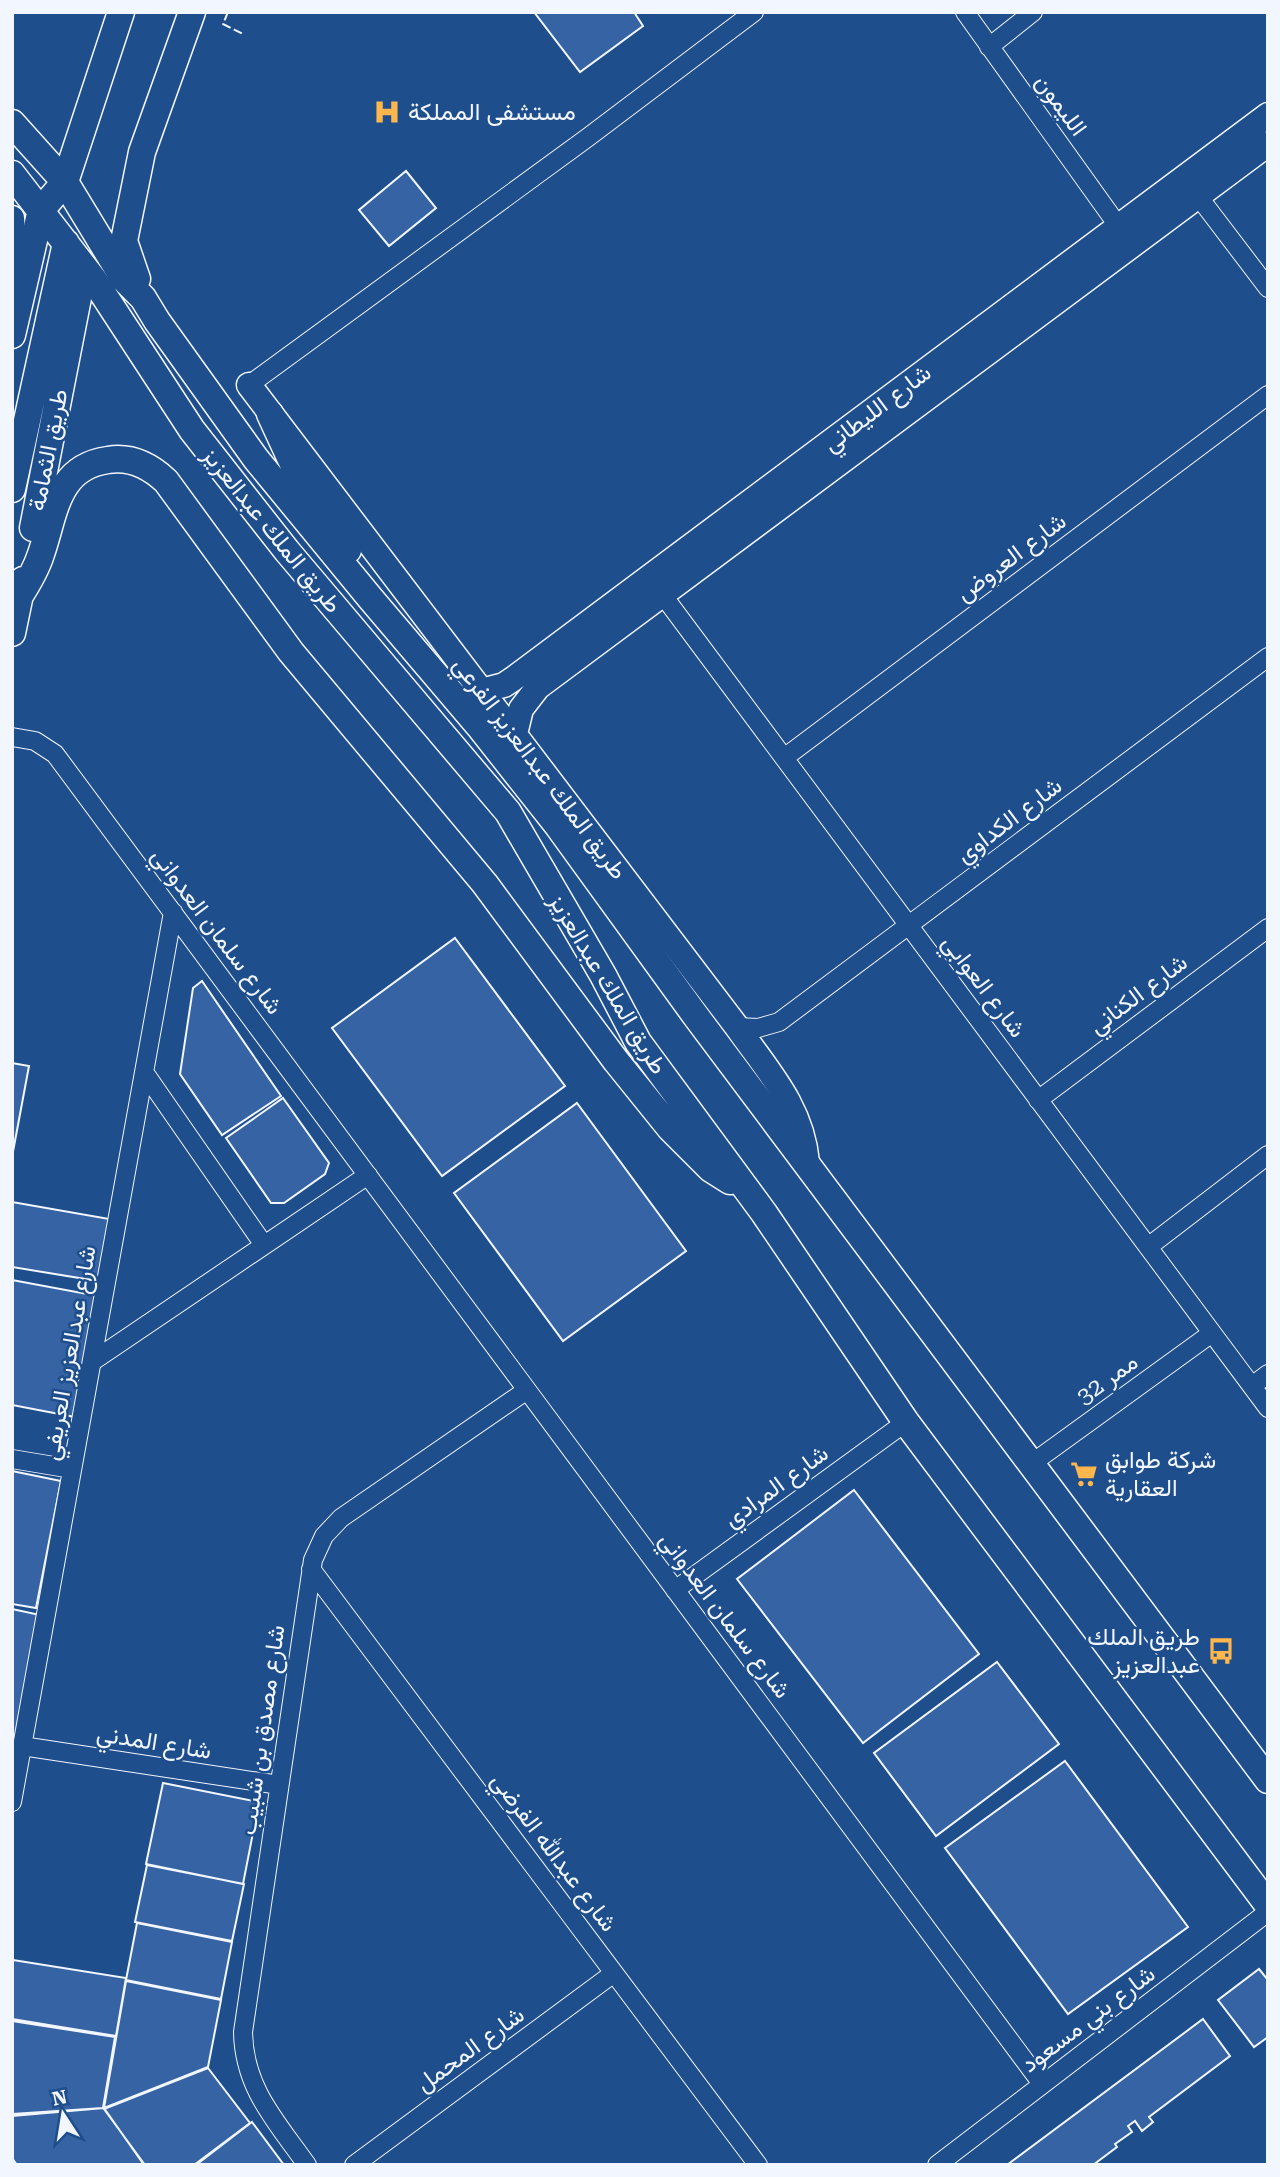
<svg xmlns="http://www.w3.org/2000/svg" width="1280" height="2177" viewBox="0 0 1280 2177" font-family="'Roboto Serif',Vazirmatn,serif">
  <rect width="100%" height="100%" fill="#1f4e8c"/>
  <!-- building -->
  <path fill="#3563a3" stroke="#f2f6ff" stroke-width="2" d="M 534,12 L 634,12 L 643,26 L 580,72 Z
    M 406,171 L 436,208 L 389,246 L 359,210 Z
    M 455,938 L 565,1086 L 442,1176 L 332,1028 Z
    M 202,981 L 281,1096 L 222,1135 L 180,1074 L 193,988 Z
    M 12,1063 L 29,1066 L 12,1157 Z
    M 283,1098 L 329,1163 L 325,1174 L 284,1203 L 271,1203 L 226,1138 Z
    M 577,1103 L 686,1251 L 563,1341 L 454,1193 Z
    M 12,1202 L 115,1220 L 104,1282 L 12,1267 Z
    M 12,1280 L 98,1296 L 75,1417 L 12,1405 Z
    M 12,1471 L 61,1481 L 36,1608 L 12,1604 Z
    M 854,1490 L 979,1654 L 863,1743 L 737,1579 Z
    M 12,1609 L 40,1615 L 12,1757 Z
    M 997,1662 L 1059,1744 L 936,1836 L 874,1753 Z
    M 1065,1761 L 1188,1927 L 1068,2014 L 945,1848 Z
    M 163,1783 L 259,1802 L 243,1884 L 146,1864 Z
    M 147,1865 L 244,1884 L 232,1941 L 135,1922 Z
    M 137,1923 L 232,1942 L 221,1999 L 126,1980 Z
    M 13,1960 L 126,1978 L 116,2036 L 12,2019 Z
    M 1259,1969 L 1268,1980 L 1268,2037 L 1254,2047 L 1218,2000 Z
    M 126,1981 L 221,2000 L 208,2067 L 104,2108 Z
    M 1203,2019 L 1230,2056 L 1149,2117 L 1153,2122 L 1142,2131 L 1135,2121 L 1128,2126 L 1132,2132 L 1115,2144 L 1117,2147 L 1093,2165 L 1007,2165 Z
    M 12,2021 L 115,2037 L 103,2108 L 12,2114 Z
    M 208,2068 L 250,2123 L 194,2165 L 145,2165 L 104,2109 Z
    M 104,2108 L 144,2165 L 17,2165 L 12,2158 L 12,2116 Z
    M 252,2122 L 284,2165 L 196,2165 Z"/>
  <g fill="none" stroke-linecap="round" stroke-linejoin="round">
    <defs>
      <path id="street" d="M 965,12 L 1119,227
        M 989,47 L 1033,12
        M 1198,196 L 1268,288
        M 249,385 L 587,138 L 754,12
        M 662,594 L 1268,1408
        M 12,737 L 35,741 L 55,754 L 1042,2084
        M 784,758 L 1268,395
        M 737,1027 L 758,1028 L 779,1022 L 1268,657
        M 144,1072 L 264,1245
        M 1038,1100 L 1268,928
        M 1148,1247 L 1268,1155
        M 93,1361 L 368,1175
        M 1252,1386 L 1268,1374
        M 12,1459 L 72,1469
        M 1031,1464 L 1212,1333
        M 311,1569 L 758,2165
        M 675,1590 L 906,1422
        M 22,1746 L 279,1785
        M 12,1802 L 173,912
        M 307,2165 C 276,2121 244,2088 243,2032 L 313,1560 L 324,1536 L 341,1518 L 527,1390
        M 354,2165 L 614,1973
        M 937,2165 L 1268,1912"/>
      <path id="secondary" d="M 12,218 L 14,247 L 12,262
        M 249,385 L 737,1027 C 768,1071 802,1107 807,1162
        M 481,691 L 504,685 L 513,679 L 1268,115
        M 515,734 L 521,709 L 538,687 L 1268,144"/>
      <path id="primary" d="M 12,123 L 65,182 L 124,279 L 143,298 L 157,321 L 256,459 L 371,599 L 479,726 L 558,826 L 695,1015 L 1268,1780
        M 12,174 L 94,280 L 192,430 L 287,551 L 508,812 L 603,975 L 638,1042 L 764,1213 L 906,1422 L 1268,1905
        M 137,279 L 124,241 L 142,152 L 192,12
        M 12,335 L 41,210 L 65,182 L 121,12
        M 270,414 L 300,479 L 327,516 L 348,550
        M 12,489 L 66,243
        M 33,528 L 84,267
        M 19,597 C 28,583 36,570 41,554 C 55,514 56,467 108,460 C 131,456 150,466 166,481 L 291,652 L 485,884 L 616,1061 L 670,1128 L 711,1169 L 730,1181
        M 12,633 L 23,580"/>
    </defs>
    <!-- street casing -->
    <use href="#street" stroke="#f2f6ff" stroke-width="20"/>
    <!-- secondary casing -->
    <use href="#secondary" stroke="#f2f6ff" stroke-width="27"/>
    <!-- primary casing -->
    <use href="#primary" stroke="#f2f6ff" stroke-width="29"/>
    <!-- street -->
    <use href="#street" stroke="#1f4e8c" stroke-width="18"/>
    <!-- secondary -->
    <use href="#secondary" stroke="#1f4e8c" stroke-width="24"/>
    <!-- primary -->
    <use href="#primary" stroke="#1f4e8c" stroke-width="26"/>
    <!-- fence -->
    <path stroke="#f2f6ff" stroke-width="2" stroke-dasharray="9 3.5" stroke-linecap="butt" d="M 228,12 L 223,24 L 243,34"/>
  </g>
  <!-- icons -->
  <defs>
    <symbol id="hospital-bare" viewBox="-9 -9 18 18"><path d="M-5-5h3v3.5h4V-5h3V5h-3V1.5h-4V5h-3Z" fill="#ffb74d" stroke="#1f4e8c" stroke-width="2.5" paint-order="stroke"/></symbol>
    <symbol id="supermarket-bare" viewBox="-9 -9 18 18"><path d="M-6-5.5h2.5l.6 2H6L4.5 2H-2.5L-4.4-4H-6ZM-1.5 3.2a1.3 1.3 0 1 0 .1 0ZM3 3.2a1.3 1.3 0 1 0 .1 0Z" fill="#ffb74d" stroke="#1f4e8c" stroke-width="2.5" paint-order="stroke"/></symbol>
    <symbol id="bus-bare" viewBox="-9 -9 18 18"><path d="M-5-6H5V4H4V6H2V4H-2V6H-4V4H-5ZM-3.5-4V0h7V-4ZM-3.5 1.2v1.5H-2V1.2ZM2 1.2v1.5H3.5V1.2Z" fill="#ffb74d" stroke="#1f4e8c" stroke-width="2.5" paint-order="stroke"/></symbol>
  </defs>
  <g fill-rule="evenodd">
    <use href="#hospital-bare" x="368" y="93" width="38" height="38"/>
    <use href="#supermarket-bare" x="1065" y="1455" width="38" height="38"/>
    <use href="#bus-bare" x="1202" y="1632" width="38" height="38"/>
  </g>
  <g text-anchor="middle" stroke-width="5" stroke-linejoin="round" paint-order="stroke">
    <!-- street labels -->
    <g font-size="24" fill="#f2f6ff" stroke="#1f4e8c">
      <text transform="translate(1061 105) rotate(54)" y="8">الليمون</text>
      <text transform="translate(877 408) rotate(-37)" y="8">شارع الليطاني</text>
      <text transform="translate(48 450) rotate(-79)" y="8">طريق الثمامة</text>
      <text transform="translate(272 530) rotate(51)" y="8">طريق الملك عبدالعزيز</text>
      <text transform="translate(1011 557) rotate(-37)" y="8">شارع العروض</text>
      <text transform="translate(540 768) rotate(53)" y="8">طريق الملك عبدالعزيز الفرعي</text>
      <text transform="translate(1009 820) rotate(-37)" y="8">شارع الكداوي</text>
      <text transform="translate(217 931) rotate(53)" y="8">شارع سلمان العدواني</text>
      <text transform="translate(608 984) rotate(59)" y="8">طريق الملك عبدالعزيز</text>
      <text transform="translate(984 986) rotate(53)" y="8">شارع العوابي</text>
      <text transform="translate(1138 994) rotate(-37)" y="8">شارع الكناني</text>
      <text transform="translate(69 1353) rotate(-80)" y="8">شارع عبدالعزيز العريفي</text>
      <text transform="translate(1107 1379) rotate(-36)" y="8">ممر 32</text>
      <text transform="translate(776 1486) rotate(-36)" y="8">شارع المرادي</text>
      <text transform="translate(725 1615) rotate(53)" y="8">شارع سلمان العدواني</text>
      <text transform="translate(262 1730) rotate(-82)" y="8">شارع مصدق بن شبيب</text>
      <text transform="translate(154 1742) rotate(9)" y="8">شارع المدني</text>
      <text transform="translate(554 1852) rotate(53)" y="8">شارع عبدالله الفرضي</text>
      <text transform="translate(1088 2019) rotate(-37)" y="8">شارع بني مسعود</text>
      <text transform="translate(470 2049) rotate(-36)" y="8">شارع المحمل</text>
    </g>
    <!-- poi labels -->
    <g font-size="24" fill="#f2f6ff" stroke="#1f4e8c" text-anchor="start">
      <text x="408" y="120">مستشفى المملكة</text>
      <text x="1105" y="1468">شركة طوابق<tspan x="1105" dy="28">العقارية</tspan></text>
      <text x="1200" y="1645" text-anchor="end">طريق الملك<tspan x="1200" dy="28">عبدالعزيز</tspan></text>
    </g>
  </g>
  <!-- border -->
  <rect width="1280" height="2177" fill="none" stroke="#f2f6ff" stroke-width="28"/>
  <!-- north arrow -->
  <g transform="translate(63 2114) rotate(348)" stroke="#1f4e8c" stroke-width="5" paint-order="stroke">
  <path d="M0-5L12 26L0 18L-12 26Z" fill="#f2f6ff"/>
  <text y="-10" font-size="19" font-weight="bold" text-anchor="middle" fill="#f2f6ff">N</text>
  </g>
</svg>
